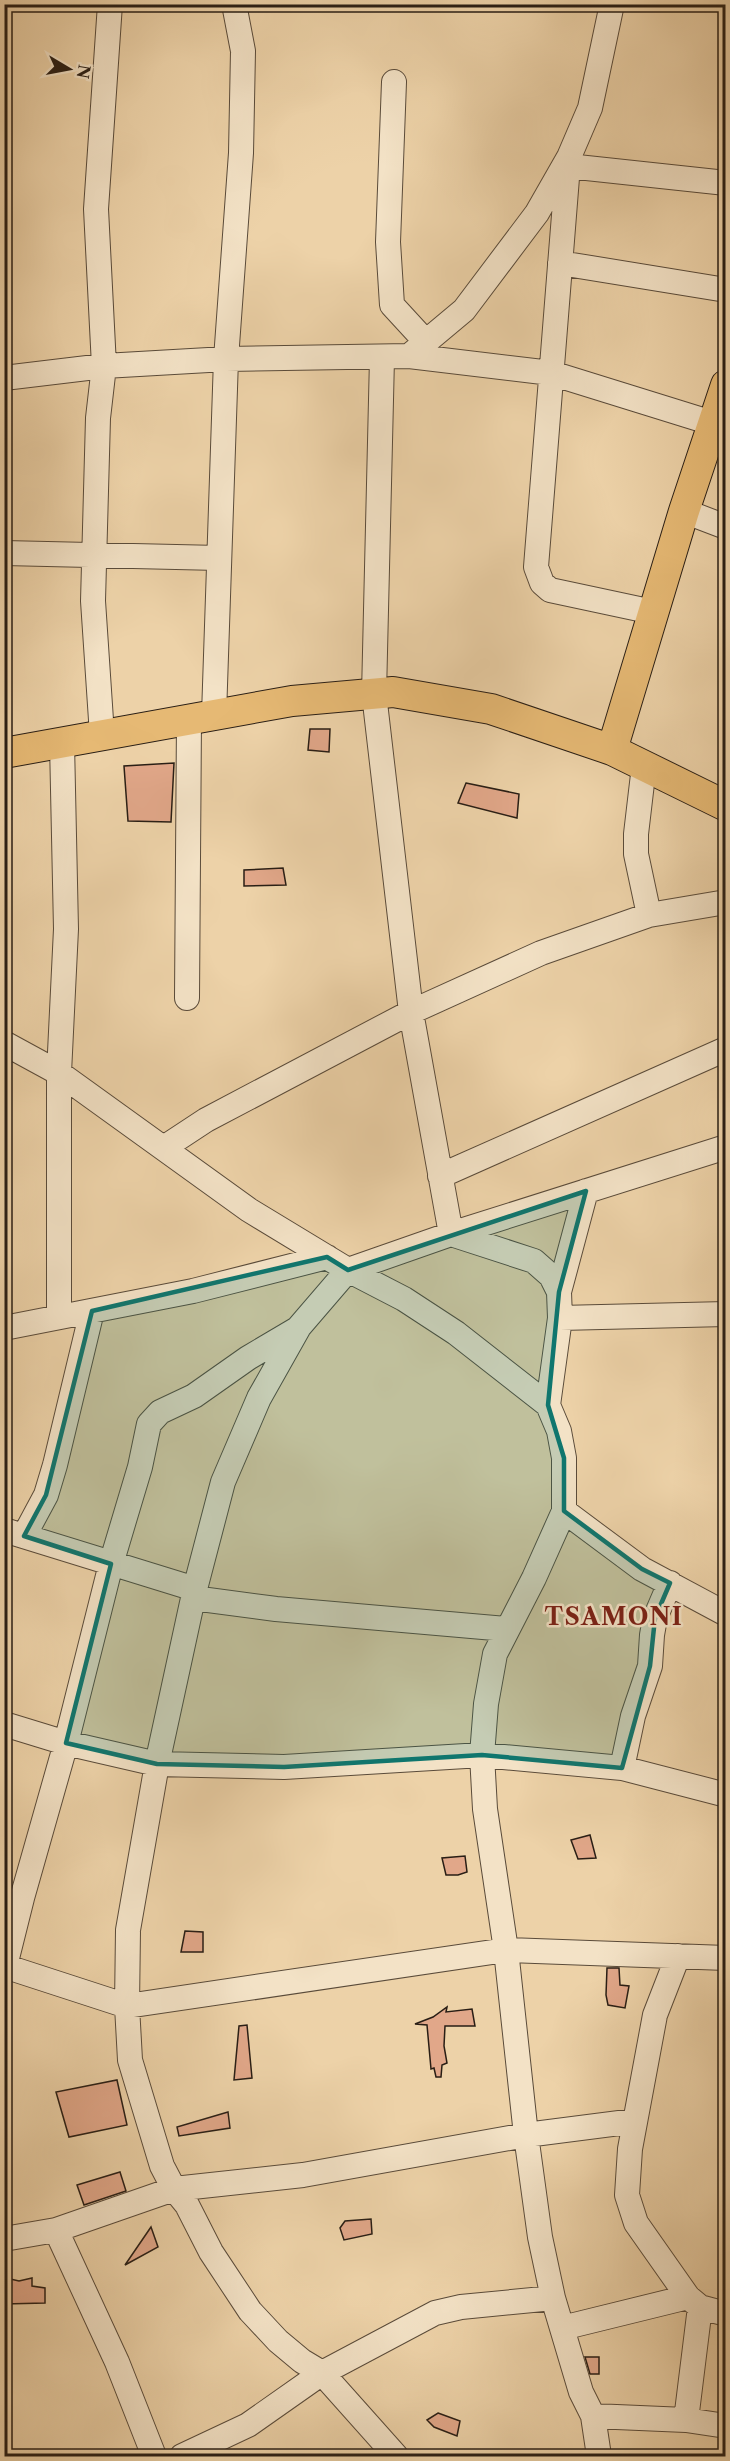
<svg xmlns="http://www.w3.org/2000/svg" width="730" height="2461" viewBox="0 0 730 2461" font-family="'Libre Caslon Text',serif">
  <rect width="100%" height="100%" fill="#edd2a8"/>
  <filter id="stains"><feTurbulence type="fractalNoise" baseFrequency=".00333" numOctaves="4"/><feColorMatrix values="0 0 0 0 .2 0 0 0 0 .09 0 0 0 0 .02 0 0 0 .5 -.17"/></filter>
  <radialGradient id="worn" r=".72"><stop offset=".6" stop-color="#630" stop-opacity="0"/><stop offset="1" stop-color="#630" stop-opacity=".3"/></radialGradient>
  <!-- building -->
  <path fill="#e1a789" stroke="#291e15" stroke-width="1.5" d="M 310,729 L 330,729 L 329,752 L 308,750 Z
    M 174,763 L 171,822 L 128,821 L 124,766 Z
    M 466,783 L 519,794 L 517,818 L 458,803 Z
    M 283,868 L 286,885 L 244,886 L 244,870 Z
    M 590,1835 L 596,1858 L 578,1859 L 571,1840 Z
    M 465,1856 L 467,1872 L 458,1875 L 446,1875 L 442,1858 Z
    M 185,1931 L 203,1932 L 203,1952 L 181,1952 Z
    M 607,1968 L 619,1968 L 620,1985 L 629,1986 L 625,2008 L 608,2005 L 606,1995 Z
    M 447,2007 L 446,2012 L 472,2009 L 475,2026 L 445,2026 L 444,2046 L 447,2063 L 442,2065 L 441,2077 L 436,2077 L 434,2068 L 431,2069 L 427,2025 L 415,2024 L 433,2017 Z
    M 247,2025 L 252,2078 L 234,2080 L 239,2026 Z
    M 117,2080 L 127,2125 L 69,2137 L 56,2092 Z
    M 228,2112 L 230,2128 L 179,2136 L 177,2127 Z
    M 120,2172 L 126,2191 L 84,2205 L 77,2185 Z
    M 371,2219 L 372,2234 L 344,2240 L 340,2228 L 345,2221 Z
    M 151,2227 L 158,2247 L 125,2265 Z
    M 6,2278 L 19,2281 L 32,2278 L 32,2286 L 45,2288 L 45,2303 L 4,2304 Z
    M 585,2357 L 599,2357 L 599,2374 L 590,2374 Z
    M 438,2413 L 460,2421 L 457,2436 L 434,2427 L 427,2420 Z"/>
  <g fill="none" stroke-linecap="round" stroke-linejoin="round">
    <defs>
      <path id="minor" d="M 394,82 L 388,242 L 392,305 L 426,342
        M 568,165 L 536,567 L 542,583 L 550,590 L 653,612
        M 568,166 L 726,183
        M 560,263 L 726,290
        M 409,356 L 551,373 L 712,423
        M 382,358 L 374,694 L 411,1012 L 451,1234 L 534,1261 L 551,1276 L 559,1292
        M 4,378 L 104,366 L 96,209 L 110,4
        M 684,511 L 726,527
        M 4,553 L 219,558
        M 214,715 L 226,359 L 241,153 L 243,51 L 234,4
        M 102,735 L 93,601 L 98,418 L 104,366 L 226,359 L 409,356 L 464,310 L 537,213 L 569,157 L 590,108 L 612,4
        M 644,766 L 636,834 L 636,854 L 649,915
        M 187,998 L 189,719
        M 4,1043 L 59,1073 L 249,1210 L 348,1270 L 404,1299 L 456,1333 L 548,1405 L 559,1431 L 564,1458 L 564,1511 L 534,1578 L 495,1654 L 486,1704 L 482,1755 L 485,1809 L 506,1950 L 526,2135 L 540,2237 L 553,2298 L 581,2392 L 593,2416 L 599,2456
        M 165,1147 L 206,1120 L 411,1012 L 541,953 L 649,915 L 726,902
        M 440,1176 L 726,1049
        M 59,1317 L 59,1073 L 66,929 L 62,743
        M 560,1318 L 726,1314
        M 4,1328 L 193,1291 L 327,1257
        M 548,1405 L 560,1318 L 559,1292 L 586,1191
        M 564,1511 L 642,1569 L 726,1614
        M 4,1530 L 195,1589
        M 24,1536 L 46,1495 L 55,1465 L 92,1311
        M 193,1598 L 276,1609 L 506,1629
        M 4,1724 L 66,1743 L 157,1764 L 284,1767 L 482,1755 L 622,1768 L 726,1795
        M 622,1768 L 633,1716 L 650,1666 L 652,1635 L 655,1618 L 670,1583
        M 678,1956 L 655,2015 L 630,2149 L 627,2195 L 636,2223 L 688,2297 L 700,2307 L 726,2314
        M 4,1966 L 127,2006 L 506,1950 L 726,1958
        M 4,1970 L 22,1898 L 66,1743 L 111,1564 L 140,1467 L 149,1424 L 160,1412 L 194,1396 L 248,1358 L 297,1329
        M 56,2230 L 117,2362 L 154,2456
        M 4,2239 L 56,2230 L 174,2189 L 303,2175 L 526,2135 L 635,2121
        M 562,2328 L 688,2297
        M 593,2416 L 686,2420 L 726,2426
        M 686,2420 L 700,2307
        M 182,2456 L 248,2425 L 322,2373 L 435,2313 L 461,2307 L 553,2298
        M 396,2456 L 322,2373 L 302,2361 L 278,2341 L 250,2311 L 211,2252 L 187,2205 L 174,2189 L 162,2166 L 130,2060 L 127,2006 L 128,1930 L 157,1764 L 195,1589 L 223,1482 L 259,1398 L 299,1327 L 348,1270 L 451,1234 L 726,1147"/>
      <path id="major" d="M 612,750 L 684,511 L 726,385
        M 4,753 L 292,701 L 393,692 L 491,709 L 612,750 L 726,806"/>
    </defs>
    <!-- minor casing -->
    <use href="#minor" stroke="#5a4b3a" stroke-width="26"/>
    <!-- major casing -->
    <use href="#major" stroke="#291e15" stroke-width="32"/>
    <!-- minor -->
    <use href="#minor" stroke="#f3e2c6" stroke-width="24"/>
    <!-- major -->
    <use href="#major" stroke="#e6b974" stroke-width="30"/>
  </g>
  <!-- marked area -->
  <path fill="#0f766e" fill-opacity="0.2" stroke="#0f766e" stroke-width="4.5" stroke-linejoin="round" d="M 586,1191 L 559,1292 L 548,1405 L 564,1458 L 564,1511 L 642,1569 L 670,1583 L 655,1618 L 650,1666 L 622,1768 L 482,1755 L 284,1767 L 157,1764 L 66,1743 L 111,1564 L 24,1536 L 46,1495 L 92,1311 L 327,1257 L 348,1270 Z"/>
  <g text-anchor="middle" stroke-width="5" stroke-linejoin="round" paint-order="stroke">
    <!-- district labels -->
    <g font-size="24" font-weight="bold" letter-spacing="1.5" fill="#7a1f14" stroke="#f3e2c6">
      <text x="614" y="1625">TSAMONI</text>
    </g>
  </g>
  <!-- margin -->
  <rect width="730" height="2461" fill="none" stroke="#edd2a8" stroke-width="24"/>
  <rect x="6" y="6" width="718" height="2449" fill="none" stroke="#291e15" stroke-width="3"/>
  <rect x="12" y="12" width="706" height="2437" fill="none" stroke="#291e15" stroke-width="1.5"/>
  <!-- north arrow -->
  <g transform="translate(69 69) rotate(100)" stroke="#f3e2c6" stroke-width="4.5" paint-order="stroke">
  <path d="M0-4.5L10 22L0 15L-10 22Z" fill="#291e15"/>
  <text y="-9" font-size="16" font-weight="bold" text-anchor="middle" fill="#291e15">N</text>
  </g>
  <rect width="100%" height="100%" filter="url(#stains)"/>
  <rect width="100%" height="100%" fill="url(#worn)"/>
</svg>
